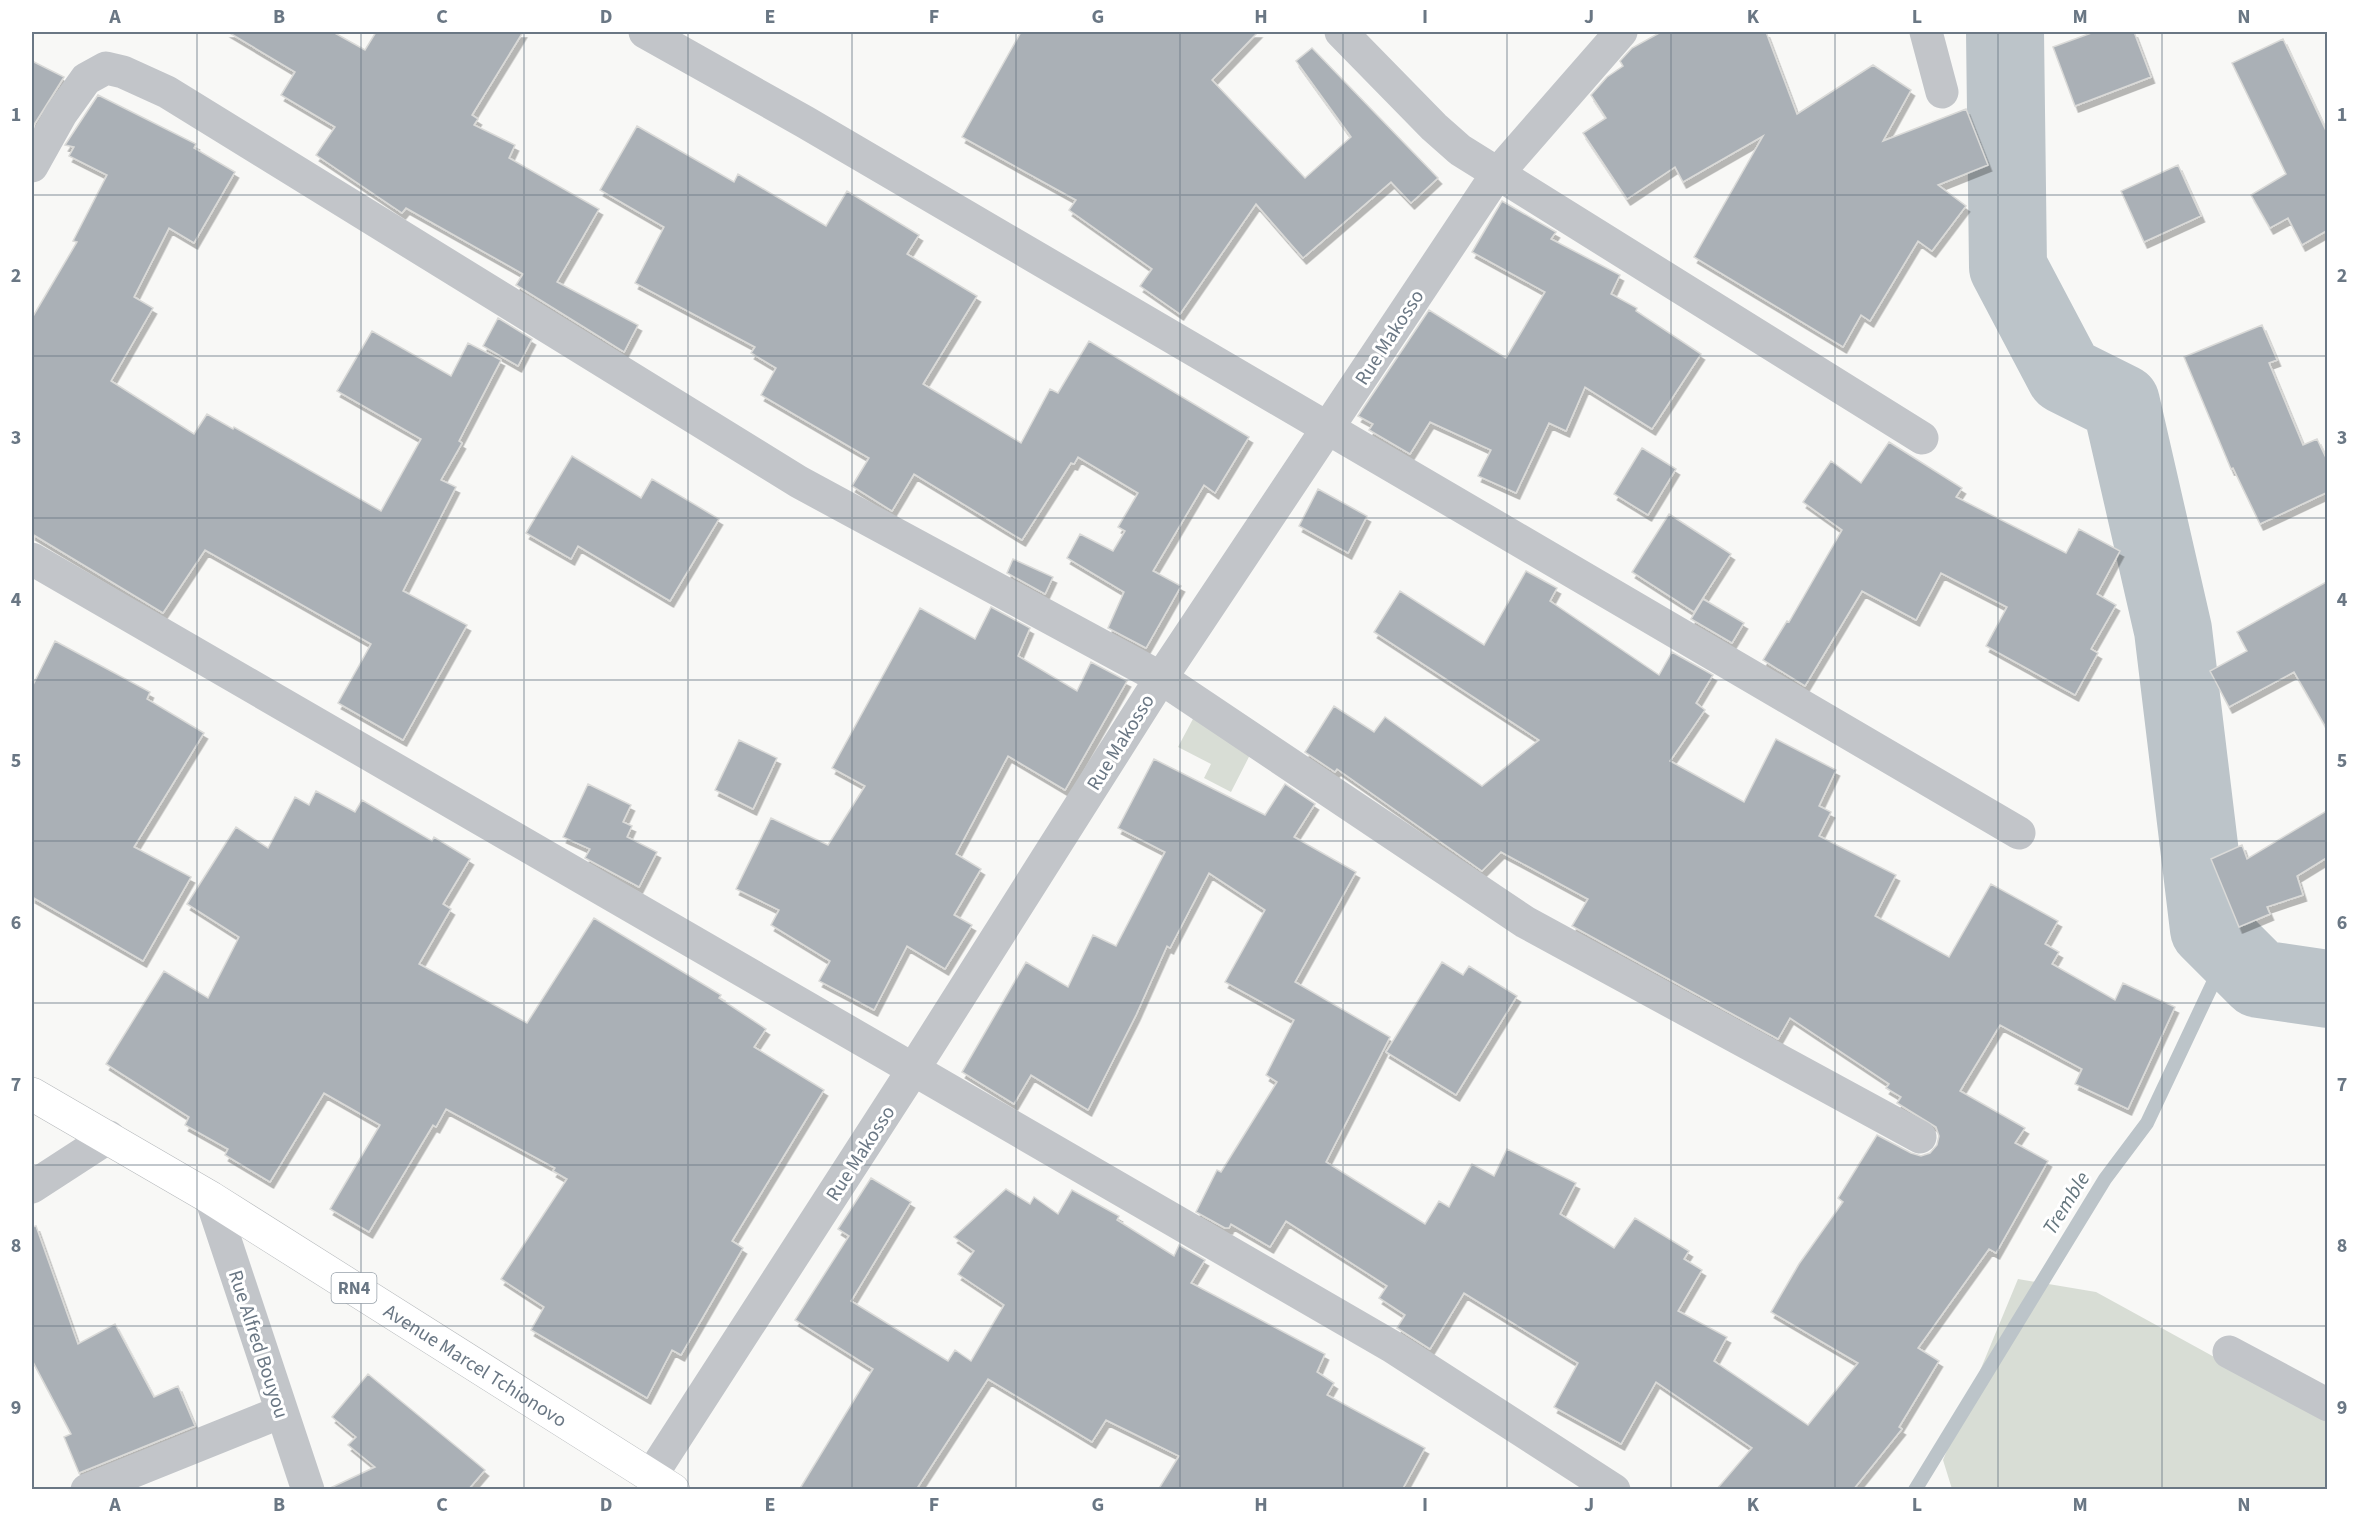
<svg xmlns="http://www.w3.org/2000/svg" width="2359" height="1521" viewBox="0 0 2359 1521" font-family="'Source Sans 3',sans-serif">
  <defs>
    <filter id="shadow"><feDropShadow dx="3.5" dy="6" stdDeviation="0" flood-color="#0004"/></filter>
  </defs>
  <rect width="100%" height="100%" fill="#f8f8f6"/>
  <!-- green -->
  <path fill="#d8ddd5" d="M 1194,717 L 1253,749 L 1231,792 L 1204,778 L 1211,764 L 1178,747 Z
    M 2018,1279 L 2096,1292 L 2327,1419 L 2327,1489 L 1952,1489 L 1943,1460 Z"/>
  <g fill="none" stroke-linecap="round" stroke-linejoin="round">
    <!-- stream -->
    <path stroke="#bcc4c9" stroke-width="14" d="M 1915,1490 L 2105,1179 L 2147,1123 L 2222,964 L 2209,929"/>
    <!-- river -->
    <path stroke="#bcc4c9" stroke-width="78" d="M 2005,32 L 2008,267 L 2065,375 L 2121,403 L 2173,630 L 2209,929 L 2259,979 L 2328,989"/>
  </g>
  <!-- building -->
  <path fill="#aab0b6" stroke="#dadad8" stroke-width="1.5" filter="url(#shadow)" d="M 228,32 L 333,32 L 365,50 L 376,32 L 523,32 L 472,115 L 478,119 L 474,125 L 515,145 L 509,158 L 599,209 L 557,282 L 638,325 L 624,352 L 516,285 L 523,274 L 406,208 L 402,213 L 316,155 L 335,127 L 281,95 L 295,72 Z
    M 1021,32 L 1258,32 L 1212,80 L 1305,178 L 1351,137 L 1296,61 L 1312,48 L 1438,178 L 1411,203 L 1391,182 L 1303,258 L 1256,204 L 1180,314 L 1140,286 L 1152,269 L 1069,210 L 1076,200 L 962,137 Z
    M 1661,32 L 1766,32 L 1797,114 L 1873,65 L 1911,90 L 1883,141 L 1966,109 L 1988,165 L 1938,185 L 1966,206 L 1932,251 L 1918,241 L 1870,321 L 1861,315 L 1843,347 L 1694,257 L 1763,136 L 1683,182 L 1675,167 L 1627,199 L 1583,133 L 1606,118 L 1591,95 L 1607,77 L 1623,66 L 1620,61 L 1632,48 Z
    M 2094,32 L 2134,32 L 2151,77 L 2075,106 L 2053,47 Z
    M 2283,39 L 2328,135 L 2328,230 L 2302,245 L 2288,218 L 2270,228 L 2251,195 L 2286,174 L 2232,63 Z
    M 32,61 L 64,77 L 32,128 Z
    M 98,95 L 196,144 L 194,148 L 235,172 L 194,243 L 169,228 L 134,297 L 153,308 L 111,381 L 194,434 L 207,414 L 233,429 L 234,427 L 381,511 L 421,439 L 337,391 L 372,331 L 451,376 L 468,343 L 501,360 L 459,441 L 462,443 L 441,480 L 456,487 L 403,591 L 467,625 L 403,740 L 338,703 L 371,644 L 205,550 L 163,613 L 32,534 L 32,318 L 77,242 L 73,241 L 107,175 L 69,156 L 74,147 L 65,145 Z
    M 637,126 L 734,182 L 738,174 L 826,226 L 847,191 L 919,235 L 907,254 L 977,296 L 923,384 L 1021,443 L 1050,389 L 1058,393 L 1089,341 L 1249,437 L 1215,493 L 1204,485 L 1153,571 L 1181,586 L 1146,648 L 1108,628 L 1124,592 L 1067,558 L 1080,534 L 1113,551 L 1125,531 L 1118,527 L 1138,493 L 1078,457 L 1074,464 L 1071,463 L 1022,540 L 914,474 L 892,511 L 852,486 L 869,458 L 761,395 L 776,368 L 751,353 L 755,347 L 635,283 L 664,227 L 600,190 Z
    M 2178,165 L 2201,216 L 2144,242 L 2121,191 Z
    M 1502,201 L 1556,232 L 1551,239 L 1620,275 L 1611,294 L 1637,308 L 1636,311 L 1701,354 L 1652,429 L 1585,387 L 1566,431 L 1549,423 L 1516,493 L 1478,476 L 1491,450 L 1430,422 L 1410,454 L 1369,430 L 1373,424 L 1358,416 L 1429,310 L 1506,358 L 1545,292 L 1472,252 Z
    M 498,318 L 532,339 L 518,366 L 483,346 Z
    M 2262,325 L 2277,360 L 2269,363 L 2303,445 L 2317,439 L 2328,462 L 2328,492 L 2260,524 L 2233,468 L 2231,469 L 2184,357 Z
    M 1889,442 L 1962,488 L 1956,497 L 2066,553 L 2079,529 L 2120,551 L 2097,594 L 2116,605 L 2091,649 L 2098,653 L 2075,695 L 1986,646 L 2007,607 L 1941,573 L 1916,620 L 1862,591 L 1805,686 L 1763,660 L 1787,621 L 1789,622 L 1842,530 L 1803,502 L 1831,461 L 1861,483 Z
    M 1642,448 L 1676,469 L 1648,515 L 1614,494 Z
    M 572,456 L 641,498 L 652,479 L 719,519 L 670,601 L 578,546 L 571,559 L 526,533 Z
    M 1318,489 L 1367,516 L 1348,553 L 1299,526 Z
    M 1669,514 L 1731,554 L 1694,612 L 1632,572 Z
    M 1013,559 L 1053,577 L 1045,594 L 1007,573 Z
    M 1526,571 L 1557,588 L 1550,601 L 1659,675 L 1672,652 L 1713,675 L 1696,703 L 1705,710 L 1670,761 L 1744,802 L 1776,739 L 1836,770 L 1819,806 L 1831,812 L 1819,836 L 1896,875 L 1875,916 L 1949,957 L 1991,884 L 2058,921 L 2045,944 L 2059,952 L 2052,964 L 2115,1000 L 2123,983 L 2175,1007 L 2128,1109 L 2075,1084 L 2082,1069 L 2000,1025 L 1960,1091 L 2025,1128 L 2015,1143 L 2048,1161 L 1996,1253 L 1989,1249 L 1918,1348 L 1939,1361 L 1899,1427 L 1902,1429 L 1853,1490 L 1716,1490 L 1752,1448 L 1656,1382 L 1621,1444 L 1554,1407 L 1578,1363 L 1464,1293 L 1430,1349 L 1397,1328 L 1405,1315 L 1379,1298 L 1387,1286 L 1286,1221 L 1270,1247 L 1231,1224 L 1229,1228 L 1225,1228 L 1196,1212 L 1217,1170 L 1221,1172 L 1277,1082 L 1266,1075 L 1294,1020 L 1225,982 L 1265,910 L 1209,873 L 1170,948 L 1167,946 L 1136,1015 L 1088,1110 L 1031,1075 L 1014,1104 L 962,1072 L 1026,962 L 1068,987 L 1093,935 L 1116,946 L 1165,852 L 1118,828 L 1154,759 L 1265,815 L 1285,784 L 1315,804 L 1294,837 L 1356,872 L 1295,982 L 1390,1037 L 1326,1162 L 1425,1224 L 1439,1201 L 1449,1207 L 1472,1164 L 1494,1176 L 1507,1149 L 1576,1183 L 1560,1214 L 1614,1248 L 1635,1218 L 1689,1251 L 1684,1259 L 1702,1270 L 1678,1311 L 1727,1337 L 1714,1361 L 1808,1425 L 1858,1363 L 1771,1312 L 1799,1264 L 1843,1202 L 1838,1198 L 1877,1135 L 1911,1153 L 1921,1156 L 1930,1153 L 1937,1145 L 1939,1136 L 1936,1127 L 1897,1103 L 1901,1097 L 1886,1088 L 1889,1084 L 1790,1018 L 1778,1039 L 1572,926 L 1588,899 L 1501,852 L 1482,871 L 1337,769 L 1335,772 L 1305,752 L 1334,706 L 1374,732 L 1385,717 L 1482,786 L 1539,740 L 1374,632 L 1400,591 L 1484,645 Z
    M 2328,581 L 2328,731 L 2294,672 L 2229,707 L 2210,671 L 2247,651 L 2237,632 Z
    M 1703,599 L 1744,623 L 1732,643 L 1691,619 Z
    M 991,607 L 1030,628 L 1018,656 L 1077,691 L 1091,662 L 1127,681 L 1065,790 L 1008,756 L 956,854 L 981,869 L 954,915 L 972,925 L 945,969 L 907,946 L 874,1010 L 819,981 L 830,961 L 771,925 L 779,910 L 736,889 L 771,818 L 828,845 L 865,786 L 832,768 L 920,608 L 975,639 Z
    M 55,641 L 150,692 L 147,699 L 204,733 L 134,847 L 191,877 L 143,961 L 32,897 L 32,687 Z
    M 739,740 L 777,758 L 753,809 L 715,790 Z
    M 588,784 L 631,805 L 623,822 L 632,826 L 627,837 L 657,852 L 639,887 L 585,858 L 590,849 L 563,837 Z
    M 316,791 L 355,812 L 362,800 L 432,841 L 434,837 L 470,859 L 443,904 L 451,909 L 419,964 L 527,1023 L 594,918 L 721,995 L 719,998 L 766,1029 L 754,1047 L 824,1090 L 732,1241 L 743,1248 L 681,1355 L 672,1350 L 647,1398 L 531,1330 L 544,1307 L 501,1279 L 567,1179 L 553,1171 L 555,1168 L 446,1109 L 436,1127 L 433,1125 L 369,1232 L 330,1209 L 380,1125 L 324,1093 L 270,1182 L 225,1155 L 228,1149 L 185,1125 L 189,1117 L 106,1064 L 164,971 L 208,998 L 239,937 L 187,904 L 236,827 L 268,848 L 295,797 L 309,805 Z
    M 2328,810 L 2328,857 L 2297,876 L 2303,895 L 2267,907 L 2270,914 L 2239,927 L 2211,859 L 2242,845 L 2247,859 Z
    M 1442,962 L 1463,975 L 1469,966 L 1517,996 L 1456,1095 L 1386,1052 Z
    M 871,1178 L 911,1202 L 851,1301 L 948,1361 L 955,1350 L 971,1361 L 1004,1305 L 958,1274 L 974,1251 L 954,1237 L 1006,1189 L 1030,1204 L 1034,1197 L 1058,1214 L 1072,1190 L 1119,1216 L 1117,1220 L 1174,1256 L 1179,1245 L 1205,1260 L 1191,1283 L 1325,1354 L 1317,1372 L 1334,1383 L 1327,1395 L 1425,1448 L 1402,1490 L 1158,1490 L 1179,1456 L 1106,1420 L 1092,1442 L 988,1379 L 916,1490 L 799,1490 L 873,1369 L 795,1320 L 849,1236 L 838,1229 Z
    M 36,1226 L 78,1344 L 115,1324 L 154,1397 L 178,1386 L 195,1426 L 79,1473 L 64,1437 L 71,1434 L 32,1360 L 32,1227 Z
    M 368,1374 L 485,1470 L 468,1490 L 326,1490 L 375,1467 L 348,1445 L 356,1437 L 332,1417 Z"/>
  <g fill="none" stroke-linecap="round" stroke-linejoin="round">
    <defs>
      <g id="highway">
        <path id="s1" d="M 32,1094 L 211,1198 L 673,1490"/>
      </g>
    </defs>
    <!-- highway casing -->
    <use href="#highway" stroke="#b5b8bb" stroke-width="34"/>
    <!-- street -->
    <path stroke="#c2c5c9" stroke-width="33" d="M 645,32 L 805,122 L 2019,833
      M 1341,32 L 1434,127 L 1460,150 L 1922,438
      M 1926,32 L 1942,92
      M 32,166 L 61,114 L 86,79 L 106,68 L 123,72 L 167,92 L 799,482 L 1161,678 L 1525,922 L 1920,1137
      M 32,559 L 1391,1346 L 1614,1490
      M 32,1187 L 109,1137
      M 211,1198 L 308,1490
      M 2229,1352 L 2328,1405
      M 651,1476 L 913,1070 L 1161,678 L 1497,174 L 1621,32
      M 87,1490 L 281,1412"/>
    <!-- highway -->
    <use href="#highway" stroke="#fff" stroke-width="33"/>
  </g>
  <!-- grid -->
  <path fill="none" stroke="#6a7784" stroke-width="1.5" stroke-opacity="0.55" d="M 197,32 L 197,1490M 361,32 L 361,1490M 524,32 L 524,1490M 688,32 L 688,1490M 852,32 L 852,1490M 1016,32 L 1016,1490M 1180,32 L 1180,1490M 1343,32 L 1343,1490M 1507,32 L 1507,1490M 1671,32 L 1671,1490M 1835,32 L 1835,1490M 1998,32 L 1998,1490M 2162,32 L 2162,1490M 32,195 L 2328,195M 32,356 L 2328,356M 32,518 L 2328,518M 32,680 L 2328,680M 32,841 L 2328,841M 32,1003 L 2328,1003M 32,1165 L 2328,1165M 32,1326 L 2328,1326"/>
  <g text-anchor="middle" stroke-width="6" stroke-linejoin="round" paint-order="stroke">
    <!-- shield labels -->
    <rect fill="#fff" stroke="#97a0a9" stroke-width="1.5" x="331.5" y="1273" width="45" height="30" rx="4.5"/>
    <g font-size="18" font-weight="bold" fill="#6a7784">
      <text x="354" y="1294">RN4</text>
    </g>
    <!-- street labels -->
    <g font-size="20" fill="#6a7784" stroke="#fff">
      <text transform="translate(1389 337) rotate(-57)" y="7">Rue Makosso</text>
      <text transform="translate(1120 742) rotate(-58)" y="7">Rue Makosso</text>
      <text transform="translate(860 1153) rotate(-57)" y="7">Rue Makosso</text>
      <text transform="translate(259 1344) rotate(72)" y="7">Rue Alfred Bouyou</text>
      <text dy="7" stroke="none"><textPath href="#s1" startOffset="520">Avenue Marcel Tchionovo</textPath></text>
    </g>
    <!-- water labels -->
    <g font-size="21" font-style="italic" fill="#66777f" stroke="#fff">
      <text transform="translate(2066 1203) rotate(-58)" y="7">Tremble</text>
    </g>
  </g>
  <!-- border -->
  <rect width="2359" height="1521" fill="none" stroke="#ffffff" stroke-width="66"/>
  <rect x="33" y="33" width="2293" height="1455" fill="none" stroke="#6a7784" stroke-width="2"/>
  <g font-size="20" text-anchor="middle" font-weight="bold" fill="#6a7784">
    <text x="115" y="23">A</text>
    <text x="279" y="23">B</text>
    <text x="442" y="23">C</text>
    <text x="606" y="23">D</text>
    <text x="770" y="23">E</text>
    <text x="934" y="23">F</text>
    <text x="1098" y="23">G</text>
    <text x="1261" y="23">H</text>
    <text x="1425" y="23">I</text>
    <text x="1589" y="23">J</text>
    <text x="1753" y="23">K</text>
    <text x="1917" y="23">L</text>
    <text x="2080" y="23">M</text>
    <text x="2244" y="23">N</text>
    <text x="16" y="121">1</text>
    <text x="2342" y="121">1</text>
    <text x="16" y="282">2</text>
    <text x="2342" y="282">2</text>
    <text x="16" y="444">3</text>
    <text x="2342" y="444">3</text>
    <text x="16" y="606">4</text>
    <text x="2342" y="606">4</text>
    <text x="16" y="767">5</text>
    <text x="2342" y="767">5</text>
    <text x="16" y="929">6</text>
    <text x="2342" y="929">6</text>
    <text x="16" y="1091">7</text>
    <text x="2342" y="1091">7</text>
    <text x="16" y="1252">8</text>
    <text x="2342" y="1252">8</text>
    <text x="16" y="1414">9</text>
    <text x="2342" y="1414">9</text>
    <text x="115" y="1511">A</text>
    <text x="279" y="1511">B</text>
    <text x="442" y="1511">C</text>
    <text x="606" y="1511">D</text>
    <text x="770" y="1511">E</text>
    <text x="934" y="1511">F</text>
    <text x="1098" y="1511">G</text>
    <text x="1261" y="1511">H</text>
    <text x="1425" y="1511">I</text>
    <text x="1589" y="1511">J</text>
    <text x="1753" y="1511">K</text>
    <text x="1917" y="1511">L</text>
    <text x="2080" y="1511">M</text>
    <text x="2244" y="1511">N</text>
  </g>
</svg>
